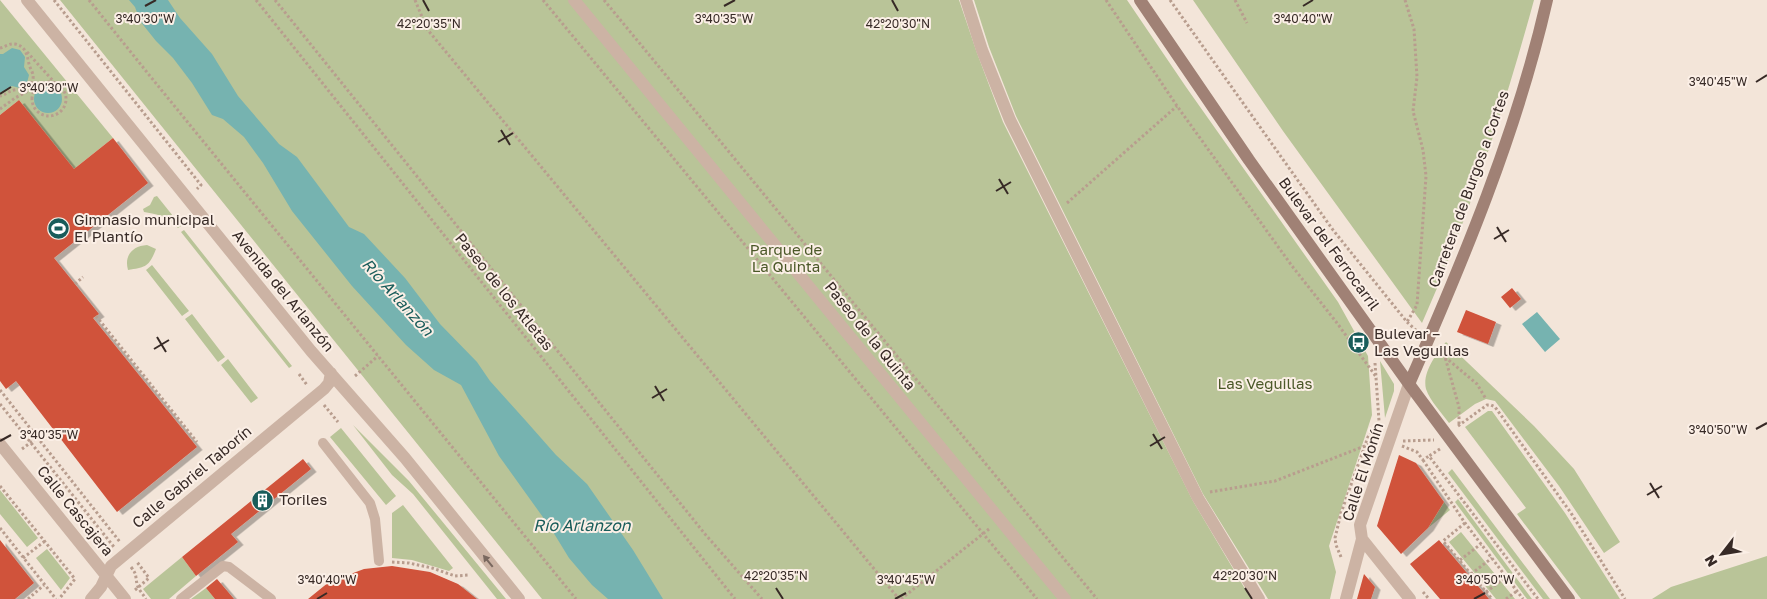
<svg xmlns="http://www.w3.org/2000/svg" width="1767" height="599" viewBox="0 0 1767 599" font-family="'Golos Text',sans-serif">
  <defs>
    <filter id="shadow"><feDropShadow dx="5.5" dy="3" stdDeviation="0" flood-color="#0004"/></filter>
  </defs>
  <rect width="100%" height="100%" fill="#f3e5d9"/>
  <!-- green -->
  <path fill="#b9c498" d="M 0,0 L 113,138 L 74,169 L 19,100 L 0,115 Z
    M 60,0 L 959,0 L 977,53 L 1003,122 L 1193,501 L 1251,599 L 542,599 Z
    M 974,0 L 1127,0 L 1186,87 L 1338,302 L 1368,356 L 1372,415 L 1329,546 L 1336,572 L 1330,599 L 1268,599 L 1203,494 L 1016,116 L 989,47 Z
    M 1193,0 L 1534,0 C 1504,110 1468,219 1422,323 L 1283,131 Z
    M 157,196 L 181,226 L 178,228 C 166,216 160,215 144,212 L 143,209 L 150,205 L 154,197 Z
    M 184,230 L 292,366 L 289,368 L 181,232 Z
    M 147,245 L 156,249 C 149,267 146,267 128,270 C 124,256 132,246 147,245 Z
    M 152,265 L 189,311 L 182,316 L 146,270 Z
    M 192,314 L 225,357 L 218,362 L 185,319 Z
    M 1446,342 L 1534,426 L 1574,469 L 1620,542 L 1604,553 L 1559,486 L 1495,401 L 1486,399 L 1475,404 L 1449,423 C 1442,413 1430,401 1426,389 C 1422,373 1436,354 1446,342 Z
    M 228,359 L 258,398 L 251,403 L 221,365 Z
    M 1380,361 L 1394,384 L 1394,391 L 1385,418 Z
    M 1488,411 L 1492,411 L 1565,513 L 1620,599 L 1581,599 L 1517,514 L 1526,508 L 1465,427 Z
    M 353,425 L 409,481 L 506,599 L 497,599 L 413,494 L 392,475 Z
    M 341,428 L 396,496 L 386,505 L 330,437 Z
    M 1452,469 L 1550,599 L 1543,599 L 1448,473 Z
    M 0,490 L 38,538 L 27,547 L 0,514 Z
    M 1458,499 L 1532,599 L 1527,599 L 1455,502 Z
    M 1444,502 L 1450,510 L 1428,528 Z
    M 403,505 L 453,568 L 449,571 L 412,560 L 392,558 L 392,513 Z
    M 1461,532 L 1515,599 L 1496,599 L 1449,542 Z
    M 47,549 L 70,578 L 61,590 L 36,558 Z
    M 1767,556 L 1767,599 L 1652,599 L 1671,587 Z
    M 182,557 L 196,576 L 169,599 L 151,599 L 143,589 Z
    M 206,588 L 215,599 L 191,599 Z"/>
  <!-- water -->
  <path fill="#76b3b0" d="M 129,0 L 168,0 L 180,18 L 212,54 L 238,96 L 279,144 L 297,157 L 349,227 L 364,234 L 405,278 L 440,324 L 477,362 L 490,381 L 526,421 L 556,455 L 587,484 L 633,550 L 663,599 L 608,599 L 592,585 L 569,558 L 550,527 L 499,456 L 461,385 L 434,370 L 406,345 L 352,286 L 292,211 L 263,163 L 244,137 L 223,119 L 212,115 L 192,83 L 173,58 L 156,41 L 140,21 L 135,7 Z
    M 12,48 L 20,50 L 25,57 L 24,67 L 29,75 L 27,83 L 20,88 L 12,86 L 0,93 L 0,54 L 3,54 Z
    M34 99a14 14 0 1 1 28 0a14 14 0 1 1-28 0Z
    M 1537,312 L 1560,339 L 1545,352 L 1522,324 Z"/>
  <!-- building -->
  <path fill="#d0523b" filter="url(#shadow)" d="M 19,100 L 74,169 L 113,138 L 148,183 L 54,258 L 99,314 L 93,318 L 197,447 L 117,512 L 16,381 L 6,389 L 0,381 L 0,115 Z
    M 1512,288 L 1521,299 L 1510,308 L 1501,297 Z
    M 1466,310 L 1496,322 L 1488,344 L 1457,332 Z
    M 1399,455 L 1416,463 L 1444,502 L 1428,528 L 1401,554 L 1377,526 Z
    M 303,459 L 311,469 L 231,534 L 238,542 L 196,576 L 182,557 Z
    M 0,540 L 34,583 L 15,599 L 0,599 Z
    M 1439,540 L 1489,599 L 1440,599 L 1410,564 Z
    M 392,566 L 430,572 L 458,584 L 477,599 L 308,599 L 329,582 L 364,569 Z
    M 1364,574 L 1375,587 L 1371,599 L 1357,599 Z
    M 217,579 L 234,599 L 215,599 L 206,588 Z"/>
  <g fill="none" stroke-linecap="round" stroke-linejoin="round">
    <!-- path -->
    <path stroke="#b89d8e" stroke-width="3" stroke-dasharray="2.5 2.5" stroke-linecap="butt" d="M 54,0 L 201,185 L 197,189
      M 89,0 L 150,76 L 576,599
      M 256,0 L 735,599
      M 275,0 L 705,534 L 762,599
      M 415,0 L 427,29 L 899,599
      M 543,0 L 1037,599
      M 604,0 L 1097,599
      M 1106,0 L 1177,106 L 1292,266 L 1337,323 L 1377,378
      M 1170,0 L 1333,230 L 1407,322 L 1418,332
      M 1235,0 L 1247,23
      M 1405,0 L 1414,29 L 1417,77 L 1413,111 L 1423,150 L 1426,176 L 1417,305 L 1407,322
      M 0,48 C 5,47 9,43 15,44 C 26,46 27,55 29,64 C 30,69 34,73 33,79 C 30,91 18,88 11,91 C 6,93 5,95 0,96
      M 27,52 L 55,83
      M32 99a17 17 0 1 1 34 0a17 17 0 1 1-34 0Z
      M 0,109 L 15,98 L 30,90
      M 1067,203 L 1177,106
      M 75,284 L 83,277
      M 96,316 L 197,442
      M 1439,351 L 1445,357 L 1459,407 L 1459,425
      M 1445,357 L 1477,384 L 1486,399
      M 1375,363 L 1379,421
      M 299,374 L 307,385
      M 355,376 L 378,356
      M 0,390 L 120,542
      M 0,404 L 114,547
      M 324,405 L 338,422
      M 1458,426 L 1487,405 L 1491,405 L 1495,407 L 1571,513 L 1625,599
      M 1403,441 L 1434,440
      M 1402,446 L 1417,452 L 1423,460 L 1429,456
      M 22,449 L 38,437
      M 1440,449 L 1429,456 L 1538,599
      M 1423,460 L 1465,523 L 1523,599
      M 0,486 L 75,579 L 59,599
      M 1210,492 L 1275,481 L 1375,442
      M 1465,523 L 1443,541 L 1492,599
      M 0,528 L 56,599
      M 1341,557 L 1336,545 L 1335,538 L 1341,513 L 1368,437 L 1372,432 L 1378,432
      M 23,558 L 45,541
      M 1460,560 L 1481,544
      M 392,562 L 409,563 L 432,568 L 455,576 L 469,575
      M 131,567 C 137,575 135,574 137,584 C 138,589 143,594 146,599
      M 1471,574 L 1492,558
      M 135,590 L 149,578 L 137,562
      M 1423,592 L 1429,599
      M 1486,592 L 1506,577
      M 28,599 L 44,585
      M 901,599 L 989,529
      M 1506,599 L 1517,591"/>
    <!-- lane -->
    <path stroke="#ccb3a4" stroke-width="10" d="M 323,443 L 370,503 L 375,519 L 379,561
      M 181,599 L 223,566 L 229,567 L 271,599"/>
    <!-- street -->
    <path stroke="#ccb3a4" stroke-width="12" d="M 27,0 L 311,351 L 405,458 L 519,599
      M 574,0 L 1065,599
      M 966,0 L 982,50 L 1010,120 L 1198,498 L 1259,599
      M 0,444 L 125,599
      M 1362,539 L 1410,599
      M 91,599 L 101,587 L 111,566 L 324,389 L 329,383 L 331,373
      M 1346,599 L 1362,539 L 1360,525 L 1409,384"/>
    <!-- secondary -->
    <path stroke="#a08175" stroke-width="12" d="M 1140,0 L 1249,160 L 1409,384 L 1569,599
      M 1409,384 C 1463,261 1517,132 1547,0"/>
  </g>
  <!-- one-way arrows -->
  <defs><path id="oneway-solid" d="M-6-.8H1V-3.2L6.5 0L1 3.2V.8H-6Z" transform="scale(1.25)"/></defs>
  <use fill="#7a685f" href="#oneway-solid" transform="translate(488 561) rotate(-129)"/>
  <!-- ticks -->
  <path fill="none" stroke="#372a26" stroke-width="2" d="M 423,0 L 429,11M 892,0 L 898,11M 145,6 L 156,0M 724,6 L 735,0M 1303,6 L 1313,0M 1756,82 L 1767,75M 0,94 L 11,87M 501,130 L 510,145M 498,142 L 513,133M 999,179 L 1008,194M 996,191 L 1011,182M 1497,227 L 1506,242M 1494,239 L 1509,230M 157,337 L 166,352M 154,349 L 169,340M 655,386 L 664,401M 652,398 L 667,389M 1756,429 L 1767,423M 1153,434 L 1162,449M 0,441 L 11,435M 1150,446 L 1165,437M 1650,483 L 1659,498M 1647,495 L 1662,486M 776,588 L 783,599M 1245,588 L 1252,599M 317,599 L 327,593M 895,599 L 906,593M 1474,599 L 1485,593"/>
  <!-- icons -->
  <defs>
    <symbol id="stadium-disc" viewBox="-11 -11 22 22"><circle r="9.5" fill="#195c5a" stroke="#fbefe6"/><path d="M0-5a6.5 5 0 1 0 0 10a6.5 5 0 1 0 0-10ZM-3.5-1.8h7v3.6h-7Z" fill="#fff"/></symbol>
    <symbol id="bus-disc" viewBox="-11 -11 22 22"><circle r="9.5" fill="#195c5a" stroke="#fbefe6"/><path d="M-5-6H5V4H4V6H2V4H-2V6H-4V4H-5ZM-3.5-4V0h7V-4ZM-3.5 1.2v1.5H-2V1.2ZM2 1.2v1.5H3.5V1.2Z" fill="#fff"/></symbol>
    <symbol id="building-disc" viewBox="-11 -11 22 22"><circle r="9.5" fill="#195c5a" stroke="#fbefe6"/><path d="M-4-6H4V6H1V3H-1V6H-4ZM-2.5-4.3h1.7v1.8h-1.7ZM.8-4.3h1.7v1.8H.8ZM-2.5-1h1.7V.8h-1.7ZM.8-1h1.7V.8H.8Z" fill="#fff"/></symbol>
  </defs>
  <g fill-rule="evenodd">
    <use href="#stadium-disc" x="46" y="216" width="25" height="25"/>
    <use href="#bus-disc" x="1346" y="330" width="25" height="25"/>
    <use href="#building-disc" x="250" y="488" width="25" height="25"/>
  </g>
  <g text-anchor="middle" stroke-width="4" stroke-linejoin="round" paint-order="stroke">
    <!-- street labels -->
    <g font-size="15" fill="#372a26" stroke="#fbefe6">
      <text transform="translate(1469 189) rotate(-70)" y="5">Carretera de Burgos a Cortes</text>
      <text transform="translate(1329 244) rotate(54)" y="5">Bulevar del Ferrocarril</text>
      <text transform="translate(283 291) rotate(51)" y="5">Avenida del Arlanzón</text>
      <text transform="translate(504 292) rotate(51)" y="5">Paseo de los Atletas</text>
      <text transform="translate(870 336) rotate(51)" y="5">Paseo de la Quinta</text>
      <text transform="translate(1363 472) rotate(-72)" y="5">Calle El Monín</text>
      <text transform="translate(192 477) rotate(-40)" y="5">Calle Gabriel Taborín</text>
      <text transform="translate(75 511) rotate(51)" y="5">Calle Cascajera</text>
    </g>
    <!-- poi labels -->
    <g font-size="15" fill="#372a26" stroke="#fbefe6" text-anchor="start">
      <text x="74" y="225">Gimnasio municipal<tspan x="74" dy="17">El Plantío</tspan></text>
      <text x="1374" y="339">Bulevar –<tspan x="1374" dy="17">Las Veguillas</tspan></text>
      <text x="279" y="505">Toriles</text>
    </g>
    <!-- park labels -->
    <g font-size="15" fill="#4b5828" stroke="#fbefe6">
      <text x="786" y="255">Parque de<tspan x="786" dy="17">La Quinta</tspan></text>
      <text x="1265" y="389">Las Veguillas</text>
    </g>
    <!-- water labels -->
    <g font-size="16" font-style="italic" fill="#195c5a" stroke="#fbefe6">
      <text transform="translate(398 297) rotate(48)" y="6">Río Arlanzón</text>
      <text x="582" y="531">Río Arlanzon</text>
    </g>
  </g>
  <g font-size="12" text-anchor="middle" fill="#372a26" stroke="#fbefe6" stroke-width="4" stroke-linejoin="round" paint-order="stroke">
    <text x="145" y="23">3°40'30"W</text>
    <text x="724" y="23">3°40'35"W</text>
    <text x="1303" y="23">3°40'40"W</text>
    <text x="429" y="28">42°20'35"N</text>
    <text x="898" y="28">42°20'30"N</text>
    <text x="1718" y="86">3°40'45"W</text>
    <text x="49" y="92">3°40'30"W</text>
    <text x="1718" y="434">3°40'50"W</text>
    <text x="49" y="439">3°40'35"W</text>
    <text x="776" y="580">42°20'35"N</text>
    <text x="1245" y="580">42°20'30"N</text>
    <text x="327" y="584">3°40'40"W</text>
    <text x="906" y="584">3°40'45"W</text>
    <text x="1485" y="584">3°40'50"W</text>
  </g>
  <!-- north arrow -->
  <g transform="translate(1722 554) rotate(239)" stroke="#fbefe6" stroke-width="4" paint-order="stroke">
  <path d="M0-4L9 19L0 12L-9 19Z" fill="#372a26"/>
  <text y="-8" font-size="14" font-weight="bold" text-anchor="middle" fill="#372a26">N</text>
  </g>
</svg>
